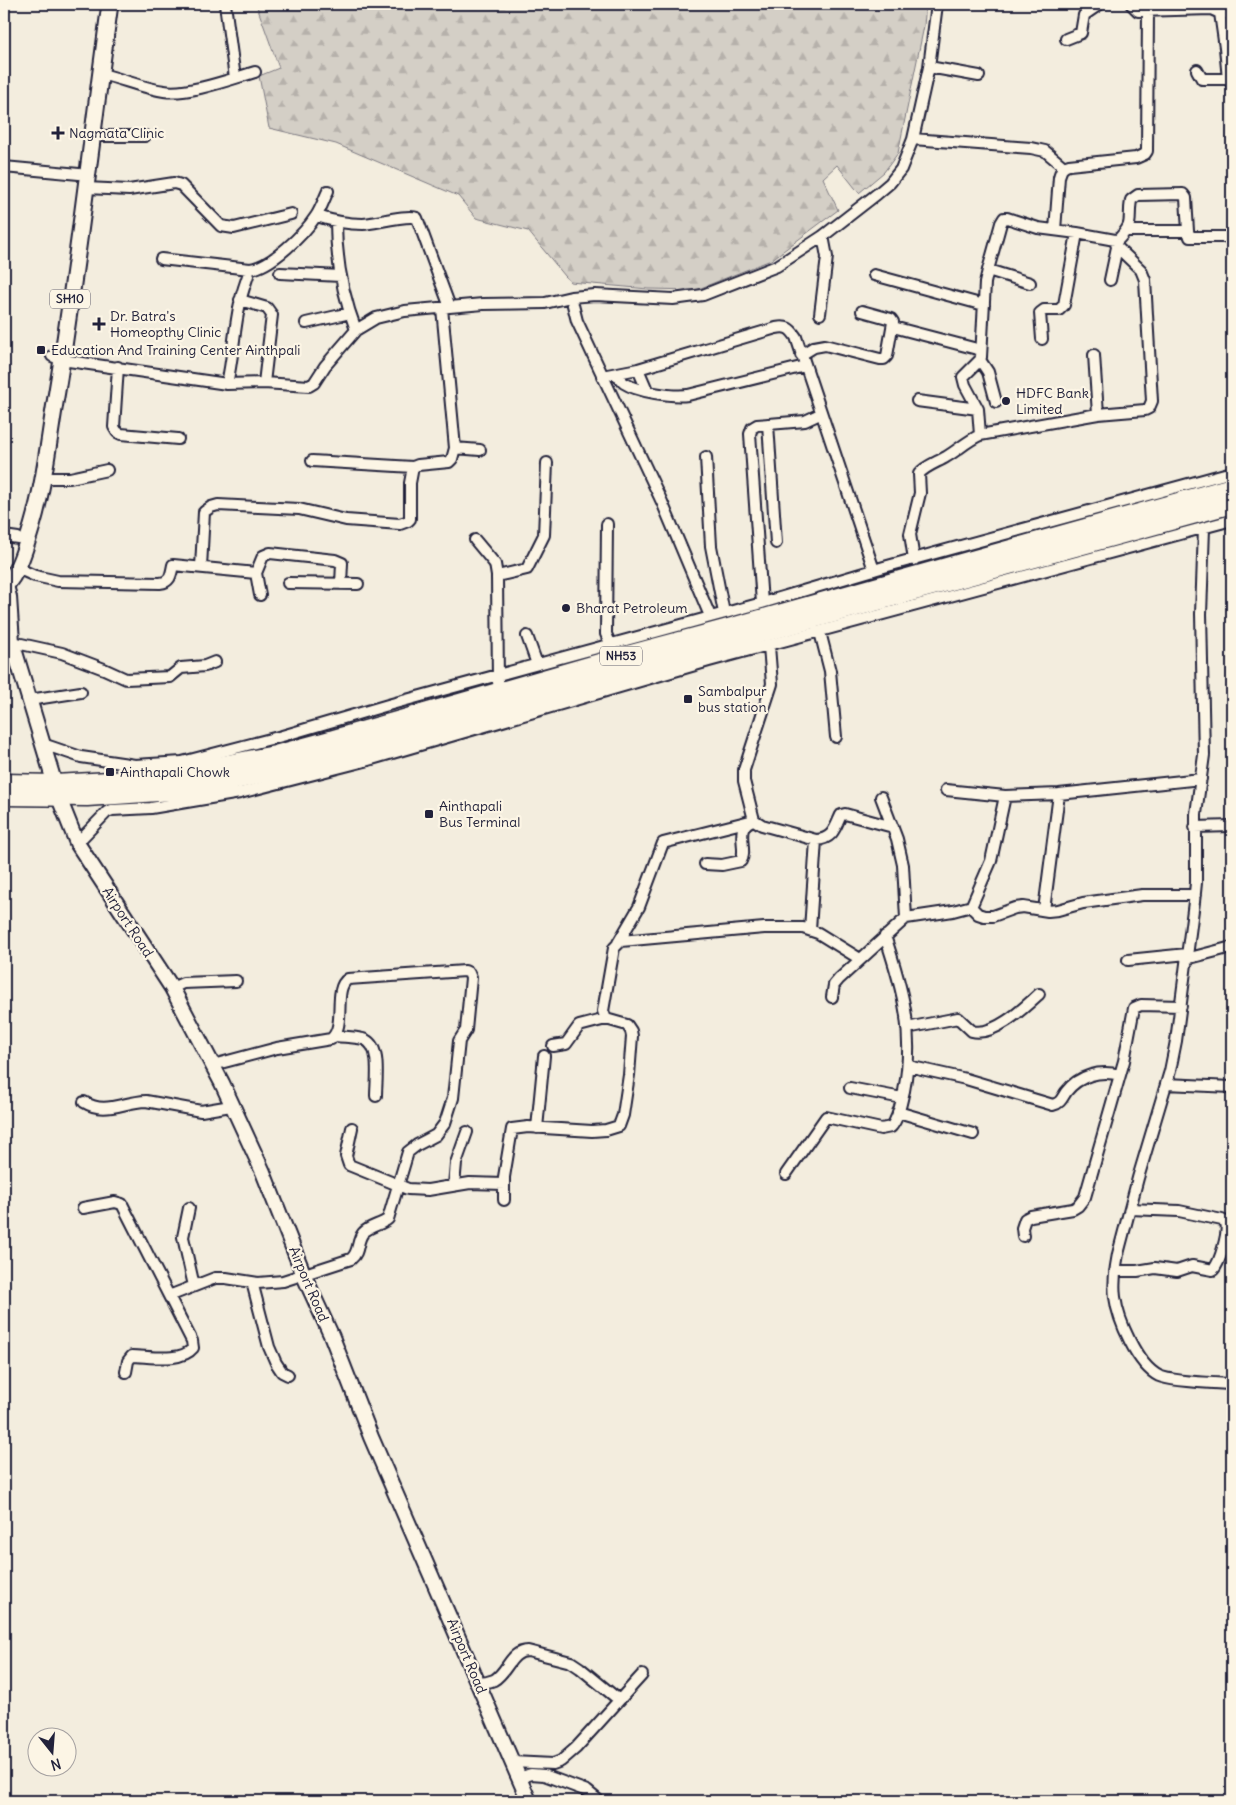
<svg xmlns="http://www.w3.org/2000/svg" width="1236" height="1805" viewBox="0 0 1236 1805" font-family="Delius,sans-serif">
  <defs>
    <pattern id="forest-firs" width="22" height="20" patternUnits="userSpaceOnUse" patternTransform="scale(1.25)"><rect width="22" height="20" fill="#d4cfc6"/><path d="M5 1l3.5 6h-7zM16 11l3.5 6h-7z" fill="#b6b1ab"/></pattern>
  </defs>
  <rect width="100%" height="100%" fill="#f3edde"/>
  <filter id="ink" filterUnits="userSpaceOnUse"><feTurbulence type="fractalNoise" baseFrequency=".02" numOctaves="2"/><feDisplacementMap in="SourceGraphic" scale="10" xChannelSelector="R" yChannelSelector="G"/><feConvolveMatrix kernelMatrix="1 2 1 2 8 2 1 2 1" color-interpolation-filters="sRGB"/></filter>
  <g filter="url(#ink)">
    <!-- forest -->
    <path fill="url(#forest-firs)" stroke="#7b7880" d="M 256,4 L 926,4 L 924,26 L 898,153 L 884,172 L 859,193 L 837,165 L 823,178 L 838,210 L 771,260 L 696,290 L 648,289 L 570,282 L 528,231 L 476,218 L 458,196 L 336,144 L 269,128 L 259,76 L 279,68 Z"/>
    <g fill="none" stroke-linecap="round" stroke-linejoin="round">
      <defs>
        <path id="street" d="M 225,4 L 235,78
          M 1131,4 L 1138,11 L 1211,9 L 1220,13 L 1232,13
          M 1220,13 L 1225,48 L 1228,79 L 1232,84
          M 1066,39 L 1081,33 L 1084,15 L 1100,4
          M 929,67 L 979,76
          M 1197,70 L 1202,79 L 1228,79
          M 101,74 C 123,79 142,88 164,91 C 188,95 231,79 255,72
          M 93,136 L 145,136
          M 913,139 L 1031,148 L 1045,151 L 1064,167
          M 4,167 L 79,174
          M 86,188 L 129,190 L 174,183 L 181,185 L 221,226 L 234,228 L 291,214
          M 317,216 C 332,221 346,224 363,224 C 376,223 408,214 417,218 L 450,307
          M 336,222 C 336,259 343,296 356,330
          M 1055,230 L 1059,177 C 1061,170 1062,167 1069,165 L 1136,158 L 1145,154 L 1147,151 L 1148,11
          M 1127,231 L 1188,231
          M 1116,242 C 1136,221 1127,224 1131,200 L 1138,195 L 1183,194 L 1186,198 L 1188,231 L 1190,237 L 1232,237
          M 161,259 L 250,269
          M 988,270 L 1001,223 L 1004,218 L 1007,218 L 1038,228 L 1077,233 L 1115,240 L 1117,247 L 1110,280
          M 280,273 L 341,276
          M 874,275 L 984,305
          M 571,297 L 595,295 L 673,299 L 703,295 L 777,266 L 823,236 L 877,194 L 890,183 L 901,169 L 913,139 L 929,67 L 937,4
          M 240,300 L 267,308 L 272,315 L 264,383
          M 442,308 L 455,448 L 480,450
          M 820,314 L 827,257 L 823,236
          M 306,323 L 350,313
          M 893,327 L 981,350
          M 1042,339 L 1040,313 L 1044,310 L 1059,310 L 1064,305 L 1077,233
          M 801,355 L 814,347 L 825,345 L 880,359 L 884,359 L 887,356 L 893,322 L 891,319 L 862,311
          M 1094,355 L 1098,414
          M 52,356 L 62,360 L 227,384 L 264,383 L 309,386 L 314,383 L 325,366 L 356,330 L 376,318 L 405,311 L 483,304 L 545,303 L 571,297 L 577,321 L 662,502 L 710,616
          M 980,360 L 988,372 L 996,402
          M 118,367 L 114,427 L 117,432 L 121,434 L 178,439
          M 638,369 L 647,390
          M 616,374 C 619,377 621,381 624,383 C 638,392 672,397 688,395 L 805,366
          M 602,376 L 638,369 L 776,328 C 787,326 790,328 796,337 L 874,570
          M 227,384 C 233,357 234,330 240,303 C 242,291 247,280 250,269 C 271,267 305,233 316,216 C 321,209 324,199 328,191
          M 917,401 L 978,409
          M 768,424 L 776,543
          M 980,435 L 1098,414 L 1145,410 L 1149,408 L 1152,401 L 1145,280 L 1141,270 L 1117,247
          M 706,457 L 711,546 L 724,613
          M 312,461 L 413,467
          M 43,478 L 70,478 L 107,470
          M 607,524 L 606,634 L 610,643
          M 1204,528 L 1201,614 L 1204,755 L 1196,814 L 1196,883 L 1194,902 L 1176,1041 L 1170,1071 L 1138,1178 L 1118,1254 C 1115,1269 1113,1282 1115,1297 C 1118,1320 1137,1365 1159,1376 C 1172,1382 1216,1383 1232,1384
          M 4,536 L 18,538
          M 475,540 L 495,564 L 497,576
          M 914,560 L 910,534 L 920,493 L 919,474 C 925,466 938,462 946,457 C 958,450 967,441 980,435 L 978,409 L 965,385 L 963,377 L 980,360 L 981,357 L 985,283 L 988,270 L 1030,283
          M 201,567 L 204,512 L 211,507 L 218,505 L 299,509 L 346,520 L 400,524 L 408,521 L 410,519 L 410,483 L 413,467 L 418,465 L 449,462 L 452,459 L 455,448
          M 17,568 L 35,576 L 58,581 L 160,583 C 171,582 171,574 173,565 L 256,573 L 260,595
          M 256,573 L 263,556 L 270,553 L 335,560 L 342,563 L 341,584
          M 288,583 L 358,584
          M 762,603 L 750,434 L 752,428 L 757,425 L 805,421 L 820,414
          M 820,632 L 830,671 L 836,737
          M 527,636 L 537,664
          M 12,642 L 62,653 L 104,669 L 126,679 L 170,677 L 181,668 L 205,666 L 215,662
          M 769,646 L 772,684 L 744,770 L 744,781 L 754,820 L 762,825 L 816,840 C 833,839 835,828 841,815 L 845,814 L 893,827
          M 501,696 L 498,682 L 497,576 L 527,569 L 544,535 L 547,463
          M 29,700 L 81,692
          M 43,744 L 81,757 L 135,765 L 182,762 L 282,736 L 388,705 L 762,603 L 884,567 L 1232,472
          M 946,790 L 1005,796 L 1059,794 L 1201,779
          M 881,797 L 897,839 L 903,865 L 906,918
          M 1195,827 L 1232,826
          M 77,843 L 107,812 L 112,810 L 151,808 L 240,793 L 365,761 L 709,661 L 1232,520
          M 705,864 L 722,865 L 741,861 C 748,849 734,828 751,821
          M 971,907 L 991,861 L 1005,796
          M 1044,910 L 1059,794
          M 810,930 L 816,840
          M 618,943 L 639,907 L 663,843 L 754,820
          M 1186,959 L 1232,947
          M 1128,960 L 1187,954
          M 172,988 L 183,983 L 236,981
          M 832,997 L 834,985 L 839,979 L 906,918 L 953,911 L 968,907 L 971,907 L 978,914 L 984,916 L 993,916 L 1015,908 L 1023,907 L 1048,911 L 1058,910 L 1083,903 L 1142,895 L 1195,895
          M 907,1028 L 958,1018 L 972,1031 C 994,1037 1025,1007 1039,994
          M 336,1036 C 344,1037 354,1037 363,1039 C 382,1044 376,1080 376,1096
          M 553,1046 L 566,1044 L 579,1026 L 606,1019
          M 908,1066 L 966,1079 L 1053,1105 C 1061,1103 1062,1098 1066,1092 C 1079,1075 1100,1070 1120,1075
          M 1166,1084 L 1232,1087
          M 850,1088 L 902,1098
          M 84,1102 C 105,1115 122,1102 146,1101 L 201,1111 L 231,1106
          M 898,1112 L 973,1134
          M 352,1128 L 346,1156 L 349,1165 L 408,1189 L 428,1190 L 470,1183 L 504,1184
          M 537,1128 L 544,1056
          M 786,1174 L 826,1117 L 881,1129 L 891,1127 C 899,1118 901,1102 904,1091 C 915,1033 903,990 885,936
          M 454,1185 L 456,1163 L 467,1132
          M 504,1200 L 504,1177 L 512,1129 L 528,1127 L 592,1131 L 606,1130 L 619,1126 L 623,1115 L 629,1075 L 632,1036 L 631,1031 L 627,1025 L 606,1019 L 603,1011 L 614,948 L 621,941 L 764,928 L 803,928 L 818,933 L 860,959
          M 83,1208 L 115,1202 L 122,1204 L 169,1296
          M 189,1208 L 183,1237 L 194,1286
          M 1023,1236 L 1022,1228 L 1025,1219 L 1031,1216 L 1073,1209 L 1078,1206 L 1085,1197 L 1124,1061 L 1134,1008 L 1141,1005 L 1181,1006
          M 1115,1271 L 1137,1271 L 1155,1268 L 1177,1271 L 1192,1266 L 1213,1270 C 1220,1263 1229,1232 1226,1222 L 1222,1220 L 1179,1211 L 1130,1209
          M 252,1282 L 269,1347 L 276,1363 L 282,1372 L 288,1375
          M 126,1372 L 128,1361 L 132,1356 C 148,1356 181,1363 193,1348 L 192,1341 L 169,1296 L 215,1278 L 226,1278 L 258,1283 L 283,1281 L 351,1259 C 360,1252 356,1242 363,1233 C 369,1226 381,1225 388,1219 L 408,1152 L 417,1145 L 436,1135 L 445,1123 L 453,1098 L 459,1041 L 466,1030 L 471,978 L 469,973 L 465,971 L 348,979 C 332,989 347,1026 331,1039 L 277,1048 L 213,1065
          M 478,1683 C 483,1683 489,1682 494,1680 C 508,1672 510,1651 528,1651 L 571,1662 L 580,1668 L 619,1700
          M 512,1762 L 553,1764 L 561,1761 L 576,1748 L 642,1675
          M 519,1778 L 531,1774 L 544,1775 L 587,1791 L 598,1800"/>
        <path id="secondary" d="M 4,578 L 9,597 L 12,642 L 59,798 L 77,843 L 172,988 L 222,1083 L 263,1172 L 305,1278 L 332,1337 L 371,1437 L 529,1801"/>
        <path id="primary" d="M 4,587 C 19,573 26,545 32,526 C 45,482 49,436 57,391 C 78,263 92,133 110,4"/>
        <path id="highway" d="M 4,783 L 55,784 L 128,780 L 172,775 L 275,755 L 327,741 L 624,656 L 725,629 L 1232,487
          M 4,796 L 87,797 L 172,791 L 223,783 L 302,764 L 413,735 L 765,632 L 1232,504"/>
      </defs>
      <!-- street casing -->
      <use href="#street" stroke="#22223b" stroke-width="14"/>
      <!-- secondary casing -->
      <use href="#secondary" stroke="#22223b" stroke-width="18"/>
      <!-- primary casing -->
      <use href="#primary" stroke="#22223b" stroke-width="19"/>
      <!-- highway casing -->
      <use href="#highway" stroke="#22223b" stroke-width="21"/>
      <!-- street -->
      <use href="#street" stroke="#fcf5e5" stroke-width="10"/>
      <!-- secondary -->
      <use href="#secondary" stroke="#fcf5e5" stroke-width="14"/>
      <!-- primary -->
      <use href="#primary" stroke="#fcf5e5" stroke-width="15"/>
      <!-- highway -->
      <use href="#highway" stroke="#fcf5e5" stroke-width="18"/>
    </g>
  </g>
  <!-- markers -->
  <g fill="#22223b" stroke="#fcf5e5" stroke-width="2">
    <path d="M55.5 125.5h5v5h5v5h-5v5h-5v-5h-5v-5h5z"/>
    <path d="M96.5 316.5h5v5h5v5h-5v5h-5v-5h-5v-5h5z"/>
    <rect x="36" y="345" width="10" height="10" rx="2.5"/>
    <circle cx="1006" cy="401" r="5"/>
    <circle cx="566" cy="608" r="5"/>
    <rect x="683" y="694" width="10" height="10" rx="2.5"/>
    <rect x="105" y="767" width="10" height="10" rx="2.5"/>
    <rect x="424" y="809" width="10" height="10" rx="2.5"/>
  </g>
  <g text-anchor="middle" stroke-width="4.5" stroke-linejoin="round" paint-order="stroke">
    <!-- shield labels -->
    <g fill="#fcf5e5" stroke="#63616e" stroke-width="1">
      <rect x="50" y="289.5" width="40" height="19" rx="4"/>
      <rect x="600" y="646.5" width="42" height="19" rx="4"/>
    </g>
    <g font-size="12" font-weight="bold" fill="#22223b">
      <text x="70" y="303">SH10</text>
      <text x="621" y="660">NH53</text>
    </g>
    <!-- poi labels -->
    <g font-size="14" fill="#22223b" stroke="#fcf5e5" text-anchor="start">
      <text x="69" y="138">Nagmata Clinic</text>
      <text x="110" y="321">Dr. Batra's<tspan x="110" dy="16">Homeopthy Clinic</tspan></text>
      <text x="51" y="355">Education And Training Center Ainthpali</text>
      <text x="1016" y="398">HDFC Bank<tspan x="1016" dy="16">Limited</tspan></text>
      <text x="576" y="613">Bharat Petroleum</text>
      <text x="698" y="696">Sambalpur<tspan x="698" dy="16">bus station</tspan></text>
      <text x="120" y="777">Ainthapali Chowk</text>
      <text x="439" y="811">Ainthapali<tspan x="439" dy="16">Bus Terminal</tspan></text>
    </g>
    <!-- street labels -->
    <g font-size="14" fill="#22223b" stroke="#fcf5e5">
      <text transform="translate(128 922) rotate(57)" y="5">Airport Road</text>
      <text transform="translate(309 1284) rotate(67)" y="5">Airport Road</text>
      <text transform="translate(467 1656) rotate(67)" y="5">Airport Road</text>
    </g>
  </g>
  <!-- margin -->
  <rect width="1236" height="1805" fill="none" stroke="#fcf5e5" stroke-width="20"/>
  <rect x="10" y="10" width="1216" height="1785" fill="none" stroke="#22223b" stroke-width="2" filter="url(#ink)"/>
  <!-- north arrow -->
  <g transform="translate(52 1752) rotate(163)"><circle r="24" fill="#fcf5e5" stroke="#a5a1a1"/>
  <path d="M0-4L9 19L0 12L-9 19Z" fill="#22223b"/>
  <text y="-8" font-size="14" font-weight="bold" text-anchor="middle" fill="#22223b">N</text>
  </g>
</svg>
